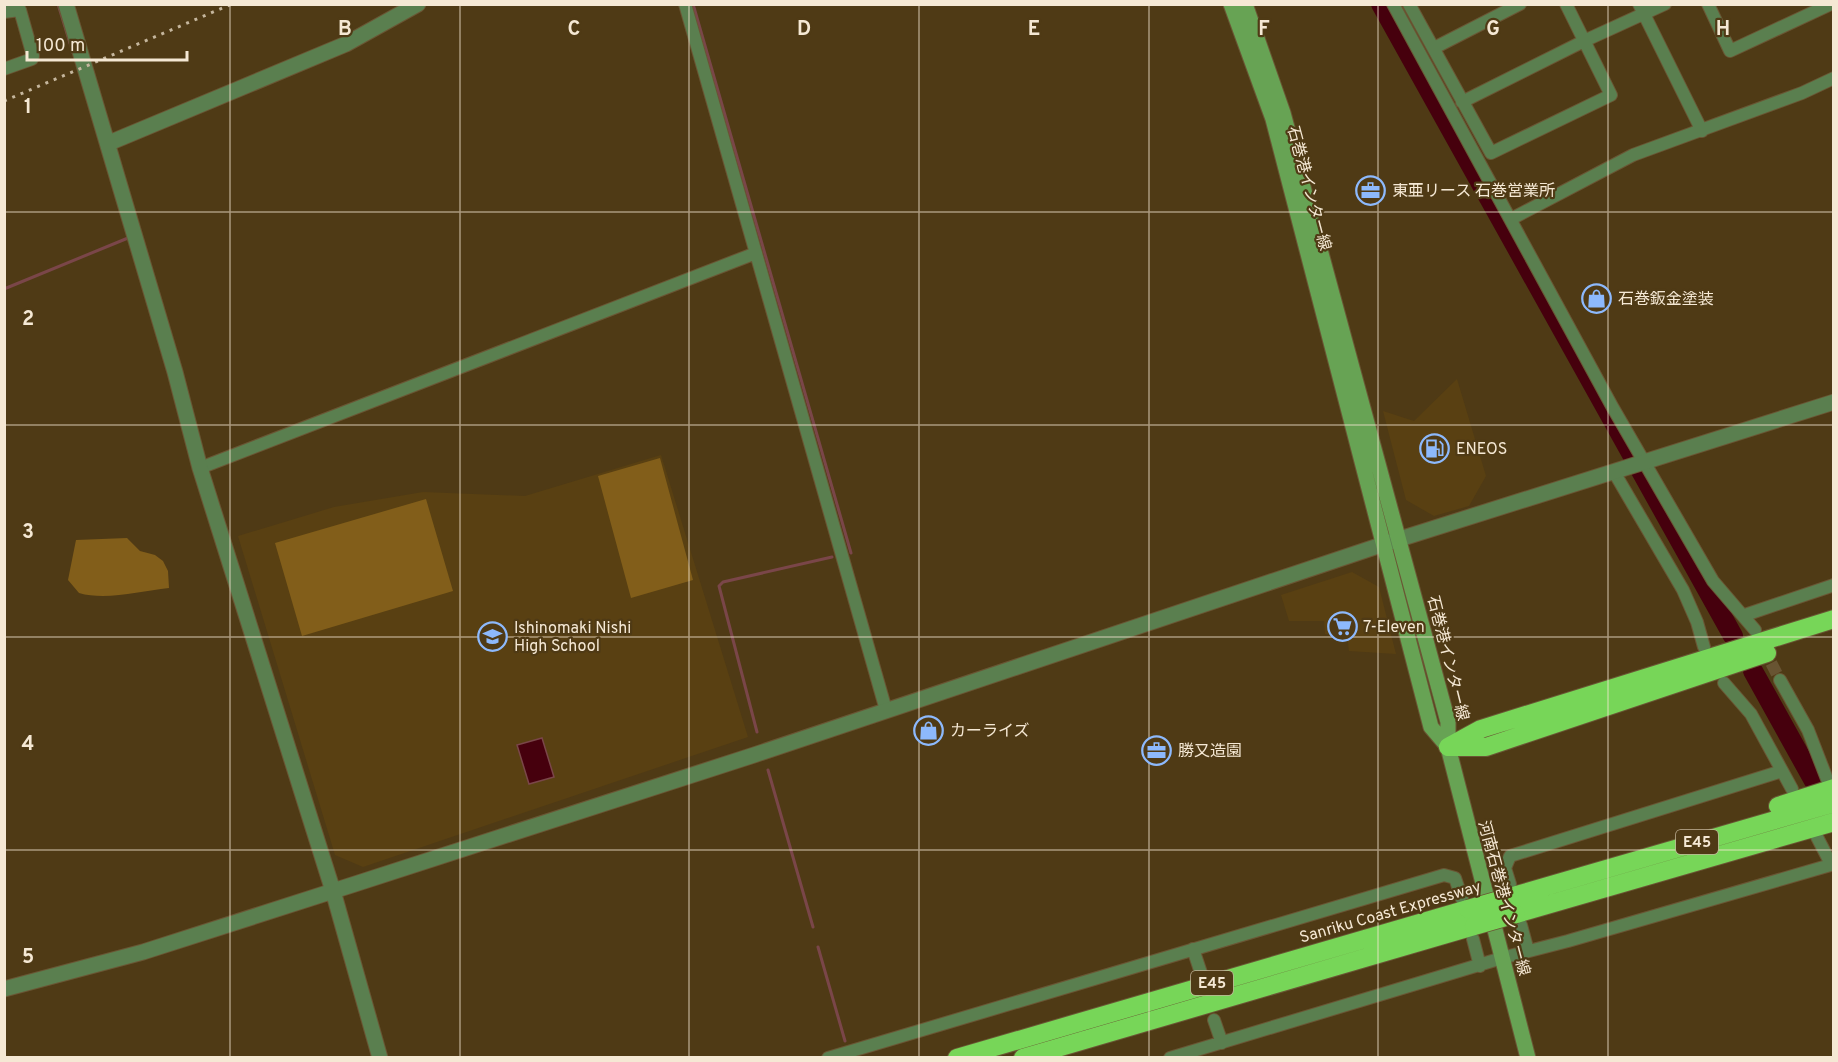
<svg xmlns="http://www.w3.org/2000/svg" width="1838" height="1062" viewBox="0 0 1838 1062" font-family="Overpass,'Noto Sans JP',sans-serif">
  <rect width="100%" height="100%" fill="#4f3a15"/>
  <!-- built -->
  <path fill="#594012" d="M 1457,379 L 1486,476 L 1469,506 L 1434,516 L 1406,500 L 1383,411 L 1414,421 Z
    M 661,455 L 748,737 L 363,867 L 335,855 L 238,536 L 334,507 L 423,492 L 525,496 Z
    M 1352,572 L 1379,587 L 1396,654 L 1349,651 L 1347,635 L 1325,634 L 1324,621 L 1289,621 L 1281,595 Z"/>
  <!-- green -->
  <path fill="#825e1a" d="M 660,458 L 693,580 L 631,598 L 598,476 Z
    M 426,499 L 453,591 L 302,636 L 275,543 Z
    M 127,538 L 140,551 L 155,555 L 163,561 L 168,571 L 169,588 C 140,591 106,601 79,593 L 68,580 L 76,540 Z"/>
  <!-- water -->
  <path fill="#46000d" stroke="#7a4649" stroke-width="1.5" d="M 542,738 L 554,777 L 529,784 L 517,745 Z"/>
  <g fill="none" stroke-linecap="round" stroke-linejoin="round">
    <!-- stream -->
    <path stroke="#7a4649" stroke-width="3" d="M 58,4 L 73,53
      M 693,4 L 851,553
      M 4,289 L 128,238
      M 757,732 L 719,586 L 723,582 L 832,557
      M 768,770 L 813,927
      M 818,947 L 845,1041"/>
    <!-- river -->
    <path stroke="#46000d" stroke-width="20" d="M 1381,4 L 1733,636
      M 1753,671 L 1829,808"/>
    <!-- minor-tunnel -->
    <path stroke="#685432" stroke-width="12" stroke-dasharray="12 6" stroke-linecap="butt" d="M 1763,647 L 1780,680"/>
    <defs>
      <path id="minor" d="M 685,4 L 886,710
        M 1393,4 L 1613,408 L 1713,581 L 1755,630
        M 1409,4 L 1491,153 L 1611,95 L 1566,4
        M 1639,4 L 1702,131
        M 1708,4 L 1730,51 L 1831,4
        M 4,12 L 20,10 L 33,56 L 32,59 L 4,69
        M 1434,48 L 1520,4
        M 1462,102 L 1584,41 L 1665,4
        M 1511,219 L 1633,155 L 1802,93 L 1834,78
        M 200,468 L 756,253
        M 1614,472 L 1683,590 L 1697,622 L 1704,647
        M 1745,615 L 1834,585
        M 1780,680 L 1808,730 L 1827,779
        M 1724,683 L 1751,714 L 1792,789
        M 1817,837 L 1831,864
        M 1510,884 L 1505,868 L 1510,856 L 1782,771
        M 1521,925 L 1528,951
        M 1473,939 L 1480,966
        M 1193,949 L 1201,973
        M 1214,1020 L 1222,1043
        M 828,1058 L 1444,875 L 1455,878 L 1462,899
        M 1170,1058 L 1502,958 L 1568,941 L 1834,864"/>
      <path id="tertiary" d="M 66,4 L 175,372 L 200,468 L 333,891 L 380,1058
        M 109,143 L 346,44 L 418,4
        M 4,989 L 143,952 L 355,884 L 754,755 L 1384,544 L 1834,402"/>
      <path id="secondary" d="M 1231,4 L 1273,119 L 1431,727 L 1448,747
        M 1245,4 L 1283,113 L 1448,722 L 1448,747 L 1528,1058"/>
      <path id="motorway" d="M 1448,747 L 1481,729 L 1834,619
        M 1450,747 L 1486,747 L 1767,653
        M 1778,806 L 1834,788
        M 1510,897 L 1834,803
        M 1516,914 L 1834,822
        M 957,1058 L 1468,909
        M 1023,1058 L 1474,926"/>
    </defs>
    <!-- minor casing -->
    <use href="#minor" stroke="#6a5634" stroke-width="14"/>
    <!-- tertiary casing -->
    <use href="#tertiary" stroke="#6a5634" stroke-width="17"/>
    <!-- secondary casing -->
    <use href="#secondary" stroke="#6a5634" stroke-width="17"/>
    <!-- motorway casing -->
    <use href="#motorway" stroke="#6a5634" stroke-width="20"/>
    <!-- minor -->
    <use href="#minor" stroke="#5a7f4f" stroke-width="12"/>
    <!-- tertiary -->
    <use href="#tertiary" stroke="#5a7f4f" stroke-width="15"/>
    <!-- secondary -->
    <use href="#secondary" stroke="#67a354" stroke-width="15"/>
    <!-- motorway -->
    <use href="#motorway" stroke="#77d658" stroke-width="18"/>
    <!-- rail -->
    <path stroke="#c5b69d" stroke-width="3" stroke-dasharray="3 6" stroke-linecap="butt" d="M 4,101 L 232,4"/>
    <defs>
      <path id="motorway-bridge" d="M 1468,909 L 1510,897
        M 1474,926 L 1516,914"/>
    </defs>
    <!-- motorway-bridge casing -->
    <use href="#motorway-bridge" stroke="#6a5634" stroke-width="20" stroke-linecap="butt"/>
    <!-- motorway-bridge -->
    <use href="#motorway-bridge" stroke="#77d658" stroke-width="18"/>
  </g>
  <!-- grid -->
  <path fill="none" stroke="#f5e8d4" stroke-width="1.5" stroke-opacity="0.55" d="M 230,4 L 230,1058M 460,4 L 460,1058M 689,4 L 689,1058M 919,4 L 919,1058M 1149,4 L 1149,1058M 1378,4 L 1378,1058M 1608,4 L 1608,1058M 4,212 L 1834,212M 4,425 L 1834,425M 4,637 L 1834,637M 4,850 L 1834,850"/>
  <!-- icons -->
  <defs>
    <symbol id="office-ring" viewBox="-11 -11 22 22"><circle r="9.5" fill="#4f3a15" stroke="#8db9fc" stroke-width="1.5"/><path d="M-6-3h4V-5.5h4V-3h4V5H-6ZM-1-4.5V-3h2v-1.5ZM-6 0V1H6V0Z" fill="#8db9fc"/></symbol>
    <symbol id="shop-ring" viewBox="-11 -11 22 22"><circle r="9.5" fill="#4f3a15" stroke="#8db9fc" stroke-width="1.5"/><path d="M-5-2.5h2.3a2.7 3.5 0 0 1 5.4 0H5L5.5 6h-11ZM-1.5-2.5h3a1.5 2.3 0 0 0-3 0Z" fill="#8db9fc"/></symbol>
    <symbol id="fuel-ring" viewBox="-11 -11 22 22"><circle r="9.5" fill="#4f3a15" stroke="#8db9fc" stroke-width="1.5"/><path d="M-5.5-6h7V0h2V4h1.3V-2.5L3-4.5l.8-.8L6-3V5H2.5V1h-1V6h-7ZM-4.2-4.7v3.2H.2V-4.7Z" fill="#8db9fc"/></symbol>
    <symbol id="supermarket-ring" viewBox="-11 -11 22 22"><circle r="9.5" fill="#4f3a15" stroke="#8db9fc" stroke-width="1.5"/><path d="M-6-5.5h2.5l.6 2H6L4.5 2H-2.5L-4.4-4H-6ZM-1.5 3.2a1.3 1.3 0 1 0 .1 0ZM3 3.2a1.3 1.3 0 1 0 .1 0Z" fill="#8db9fc"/></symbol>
    <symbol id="school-ring" viewBox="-11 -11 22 22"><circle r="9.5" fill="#4f3a15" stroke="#8db9fc" stroke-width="1.5"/><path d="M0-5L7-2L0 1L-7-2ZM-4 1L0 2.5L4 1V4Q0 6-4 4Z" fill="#8db9fc"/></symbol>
  </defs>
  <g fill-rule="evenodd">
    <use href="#office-ring" x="1354" y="174" width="33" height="33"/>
    <use href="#shop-ring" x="1580" y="282" width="33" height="33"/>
    <use href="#fuel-ring" x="1418" y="432" width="33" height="33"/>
    <use href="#supermarket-ring" x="1326" y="610" width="33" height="33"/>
    <use href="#school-ring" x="476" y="620" width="33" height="33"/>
    <use href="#shop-ring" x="912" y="714" width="33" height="33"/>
    <use href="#office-ring" x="1140" y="734" width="33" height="33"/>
  </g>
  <g text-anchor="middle" stroke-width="4.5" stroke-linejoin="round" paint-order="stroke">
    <!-- shield labels -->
    <g fill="#4f3a15" stroke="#c3b49b" stroke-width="1.5">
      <rect x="1676" y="830" width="42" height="24" rx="4.5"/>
      <rect x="1191" y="971" width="42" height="24" rx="4.5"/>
    </g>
    <g font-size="15" font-weight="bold" fill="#f5e8d4">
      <text x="1697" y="847">E45</text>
      <text x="1212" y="988">E45</text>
    </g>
    <!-- street labels -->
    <g font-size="16" fill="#f5e8d4" stroke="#4f3a15">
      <text transform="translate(1310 188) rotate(75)" y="6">石巻港インター線</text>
      <text transform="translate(1449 658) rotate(76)" y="6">石巻港インター線</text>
      <text transform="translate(1505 898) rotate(75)" y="6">河南石巻港インター線</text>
      <text transform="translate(1390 911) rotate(-16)" y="6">Sanriku Coast Expressway</text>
    </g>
    <!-- poi labels -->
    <g font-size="16" fill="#f5e8d4" stroke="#4f3a15" text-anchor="start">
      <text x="1392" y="196">東亜リース 石巻営業所</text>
      <text x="1618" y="304">石巻鈑金塗装</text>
      <text x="1456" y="454">ENEOS</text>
      <text x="1363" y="632">7-Eleven</text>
      <text x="514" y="633">Ishinomaki Nishi<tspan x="514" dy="18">High School</tspan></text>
      <text x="950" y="736">カーライズ</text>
      <text x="1178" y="756">勝又造園</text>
    </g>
  </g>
  <g font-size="20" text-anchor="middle" font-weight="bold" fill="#f5e8d4" stroke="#4f3a15" stroke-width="4.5" stroke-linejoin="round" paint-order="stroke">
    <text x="345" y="35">B</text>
    <text x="574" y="35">C</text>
    <text x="804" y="35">D</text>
    <text x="1034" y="35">E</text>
    <text x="1264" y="35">F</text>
    <text x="1493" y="35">G</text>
    <text x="1723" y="35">H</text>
    <text x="28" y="113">1</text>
    <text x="28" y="325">2</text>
    <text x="28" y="538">3</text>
    <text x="28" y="750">4</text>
    <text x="28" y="963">5</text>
  </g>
  <!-- border -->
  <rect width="1838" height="1062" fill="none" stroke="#f5e8d4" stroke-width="12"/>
  <!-- scale -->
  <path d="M27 51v9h160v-9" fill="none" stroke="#f5e8d4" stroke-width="3"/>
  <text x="36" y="51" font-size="18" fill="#f5e8d4" stroke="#4f3a15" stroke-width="4.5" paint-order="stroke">100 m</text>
</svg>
